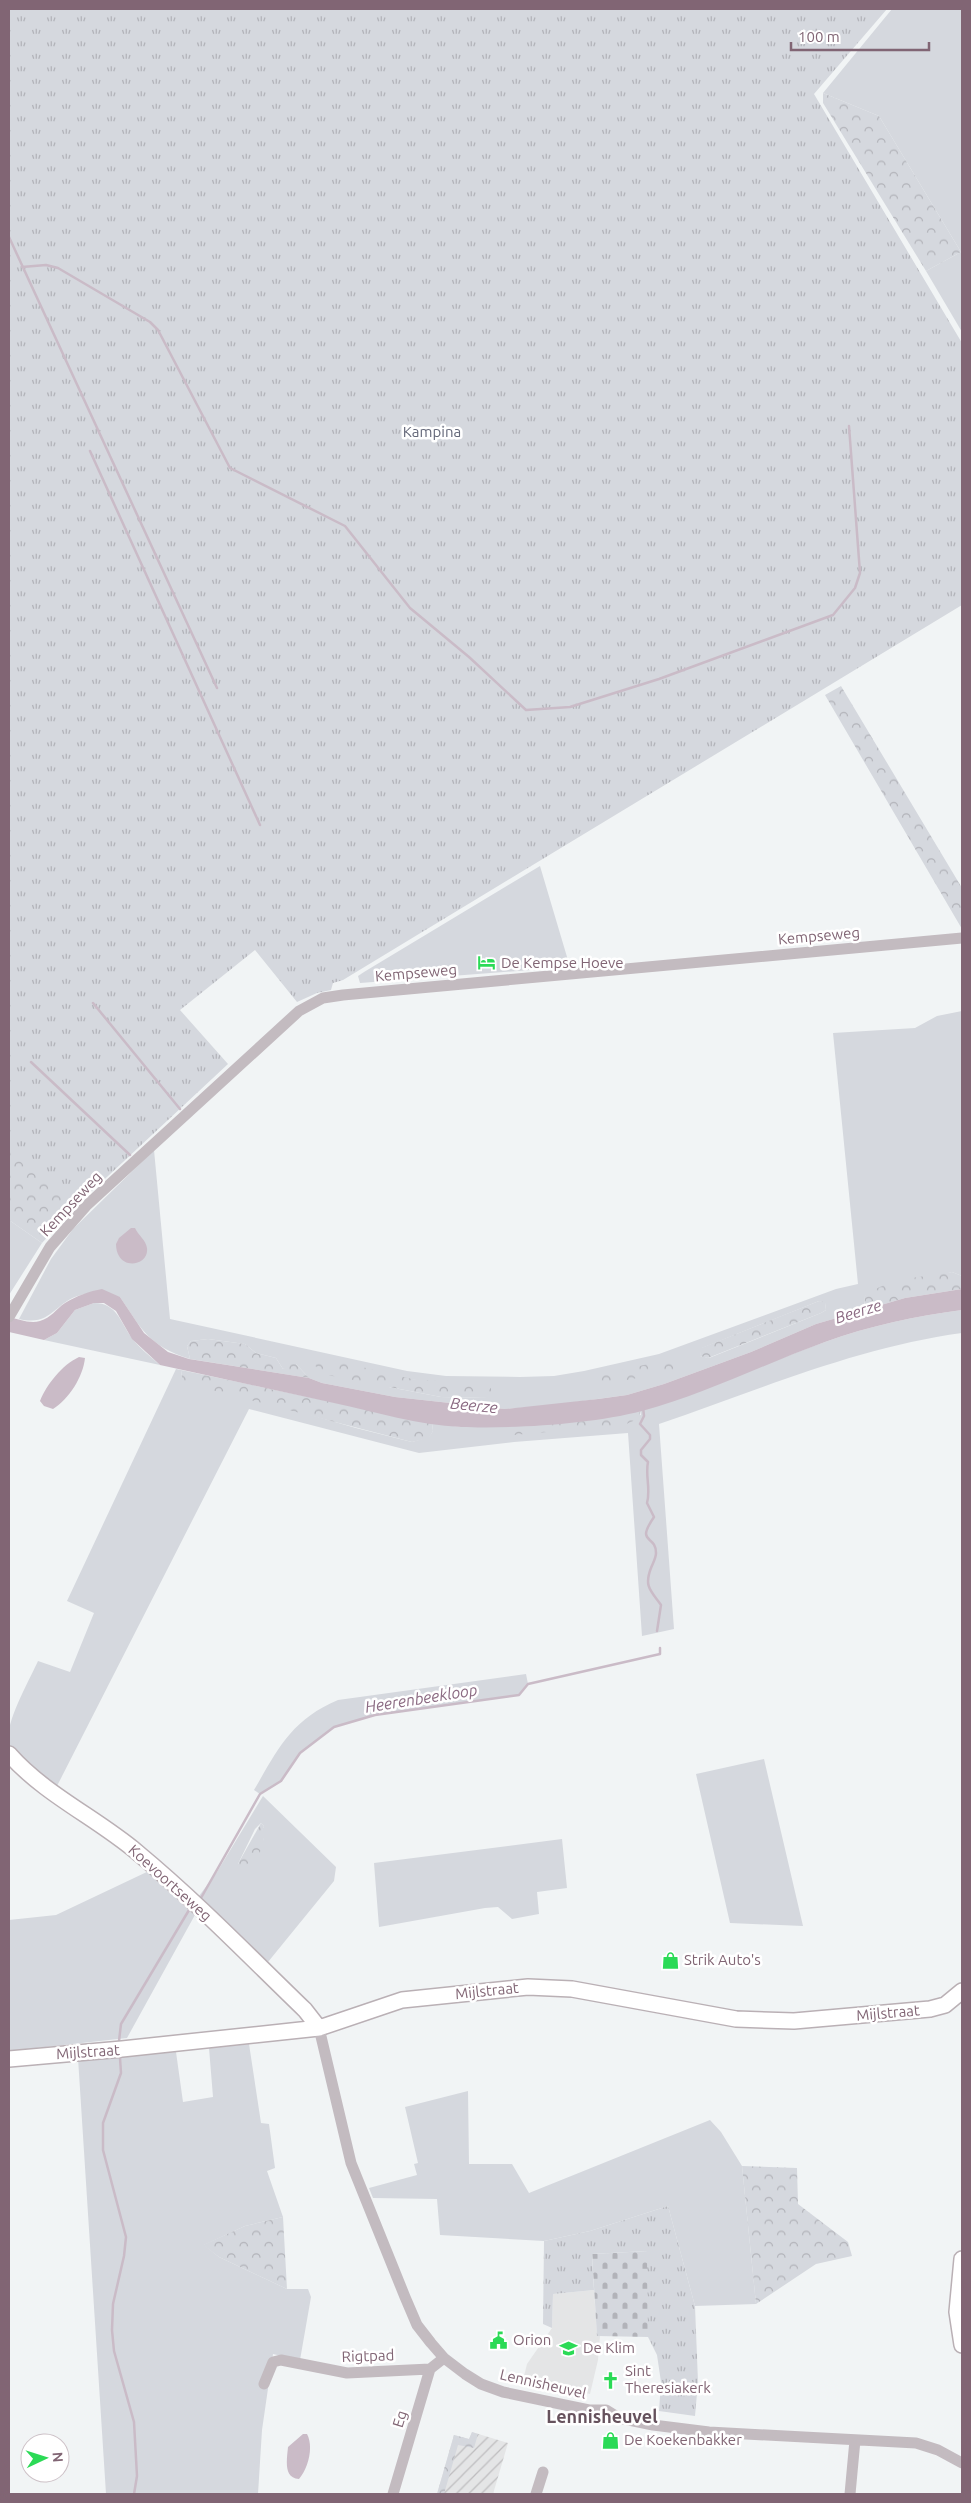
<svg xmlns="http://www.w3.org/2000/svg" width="971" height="2503" viewBox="0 0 971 2503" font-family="Ubuntu,sans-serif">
  <defs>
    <pattern id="industrial-furrows" width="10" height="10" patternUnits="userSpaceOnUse" patternTransform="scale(1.25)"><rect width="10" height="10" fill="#e4e5e6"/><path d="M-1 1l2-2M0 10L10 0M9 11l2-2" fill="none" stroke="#bebdbf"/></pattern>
    <pattern id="forest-crowns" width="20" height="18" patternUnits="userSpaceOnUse" patternTransform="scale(1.25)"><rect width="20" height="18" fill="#d5d8de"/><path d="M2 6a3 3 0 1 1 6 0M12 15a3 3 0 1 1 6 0" fill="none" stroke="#b2b3b9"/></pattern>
    <pattern id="cemetery-stones" width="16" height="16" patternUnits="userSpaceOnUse" patternTransform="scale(1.25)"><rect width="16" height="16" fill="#d5d8de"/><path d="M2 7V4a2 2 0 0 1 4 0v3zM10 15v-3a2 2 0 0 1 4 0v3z" fill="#b2b3b9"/></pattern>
    <pattern id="park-tufts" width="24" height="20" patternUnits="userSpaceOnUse" patternTransform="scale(1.25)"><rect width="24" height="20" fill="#d5d8de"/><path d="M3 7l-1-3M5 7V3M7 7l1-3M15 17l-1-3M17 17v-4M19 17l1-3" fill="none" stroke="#b2b3b9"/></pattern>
  </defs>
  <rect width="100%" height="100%" fill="#f1f4f5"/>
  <!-- built -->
  <path fill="#e4e5e6" d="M 594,2290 L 597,2335 L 600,2336 L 598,2360 L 590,2394 L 523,2380 L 527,2364 L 552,2328 L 553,2294 Z"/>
  <!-- industrial -->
  <path fill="url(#industrial-furrows)" d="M 472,2432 L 508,2443 L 493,2494 L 437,2494 L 454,2435 L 469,2439 Z"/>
  <!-- green -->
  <path fill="#d5d8de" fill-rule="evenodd" d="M 892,9 L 962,9 L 962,332 L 926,271 L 961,252 L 879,116 L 823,93 Z
    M 540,866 L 570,967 L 360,983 L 358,976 L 364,972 Z
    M 962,1011 L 962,1276 L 952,1272 L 865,1296 L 864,1310 L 816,1324 L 751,1352 L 664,1384 L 627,1395 L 546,1406 L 505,1409 L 395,1397 L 322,1383 L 309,1378 L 296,1364 L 283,1369 L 276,1358 L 256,1353 L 245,1344 L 208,1339 L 191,1341 L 187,1346 L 190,1359 C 149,1346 142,1330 120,1297 C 108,1296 92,1292 81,1295 C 54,1302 52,1327 19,1319 L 51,1259 L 73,1229 L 154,1150 L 170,1319 L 407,1371 L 446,1376 L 520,1377 L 554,1376 L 584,1371 L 659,1354 L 836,1289 L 858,1284 L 833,1033 L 915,1028 L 937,1016 ZM 819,1301 L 825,1303 L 826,1310 L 821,1313 L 709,1358 L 700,1356 L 702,1348 ZM 412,1379 L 488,1398 L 441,1397 L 389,1387 Z
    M 9,1220 L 42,1243 L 9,1295 Z
    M 94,1303 C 117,1303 120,1322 132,1338 C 139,1348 151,1357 160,1365 L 44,1340 L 57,1333 L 75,1310 Z
    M 962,1310 L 962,1333 C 858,1347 758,1390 659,1424 L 674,1629 L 642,1636 L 628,1433 L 514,1442 L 419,1453 L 249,1409 L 57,1786 C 42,1775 16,1761 9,1743 C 3,1726 31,1677 38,1661 L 70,1672 L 94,1613 L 67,1601 L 176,1369 L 181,1370 L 182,1378 L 356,1428 L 412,1442 L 429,1437 L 433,1431 L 432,1423 L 460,1427 L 500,1427 L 500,1433 L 641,1415 L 640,1411 C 703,1392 763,1364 825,1342 C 869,1326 916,1316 962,1310 Z
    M 526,1674 L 528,1684 L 519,1695 L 375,1715 L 334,1727 L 300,1753 L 281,1781 L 260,1794 L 254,1790 C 278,1749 291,1720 338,1700 Z
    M 764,1759 L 803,1926 L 730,1923 L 696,1774 Z
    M 263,1796 L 336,1867 L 334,1881 L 268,1962 L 199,1896 L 217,1872 ZM 261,1823 L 264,1826 L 261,1833 L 264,1840 L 238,1864 L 255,1829 Z
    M 562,1839 L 567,1888 L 537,1892 L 539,1914 L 512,1919 L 498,1907 L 485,1908 L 379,1927 L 374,1863 Z
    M 151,1870 L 196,1913 L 127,2038 L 9,2051 L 9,1920 L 56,1915 Z
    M 249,2044 L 261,2123 L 269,2124 L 275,2168 L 267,2171 L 283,2217 L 245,2226 L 204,2245 L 219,2257 L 287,2289 L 308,2289 L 311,2297 L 300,2360 L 273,2354 L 262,2430 L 258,2494 L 106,2494 L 78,2058 L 176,2052 L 183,2102 L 213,2097 L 209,2048 Z
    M 468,2091 L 469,2164 L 512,2164 L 529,2193 L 710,2120 L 721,2132 L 742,2166 L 756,2304 L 695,2306 L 668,2206 L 590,2231 L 544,2241 L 440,2235 L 437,2199 L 373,2198 L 369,2188 L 417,2175 L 414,2164 L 418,2163 L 405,2107 Z"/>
  <!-- forest -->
  <path fill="url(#forest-crowns)" d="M 823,93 L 879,116 L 961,252 L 926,271 L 823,103 Z
    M 841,686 L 962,888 L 962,929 L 825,695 Z
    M 9,1139 L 86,1195 L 42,1243 L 9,1220 Z
    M 952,1272 L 962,1276 L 962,1289 L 905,1298 L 864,1310 L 865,1296 C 887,1278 924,1277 952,1272 Z
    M 819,1301 L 825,1302 L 826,1310 L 821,1313 L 708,1358 L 700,1356 L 701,1348 Z
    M 208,1339 L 245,1344 L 256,1353 L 276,1358 L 283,1369 L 290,1364 L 296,1364 L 309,1378 L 190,1359 L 187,1346 L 191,1341 Z
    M 320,1357 L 412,1379 L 488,1385 L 491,1388 L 491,1394 L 488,1398 L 441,1397 L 317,1373 L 315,1362 Z
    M 674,1358 L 679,1361 L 680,1367 L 677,1370 L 597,1386 L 593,1385 L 596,1376 Z
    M 181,1370 L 432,1423 L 433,1431 L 429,1438 L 412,1442 L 185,1383 L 182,1378 Z
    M 640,1411 L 640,1418 L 624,1425 L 503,1436 L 500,1433 L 500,1427 L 584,1421 Z
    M 261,1823 L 264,1826 C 261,1833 264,1835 264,1841 C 264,1853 249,1862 241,1869 L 239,1868 L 239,1862 Z
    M 742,2166 L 797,2168 L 798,2204 L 848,2242 L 852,2256 L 816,2264 L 756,2304 Z
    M 283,2217 L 287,2289 L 219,2257 L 203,2245 L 245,2226 Z
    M 472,2432 L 478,2434 L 474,2448 L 458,2445 L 444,2494 L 437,2494 L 454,2435 L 469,2439 Z"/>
  <!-- cemetery -->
  <path fill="url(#cemetery-stones)" d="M 648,2251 L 648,2337 L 597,2336 L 592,2254 Z"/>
  <!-- park -->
  <path fill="url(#park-tufts)" d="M 9,9 L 887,9 L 814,94 L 962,343 L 962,605 L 343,980 L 333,983 L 331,990 L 317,993 L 297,1002 L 255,950 L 180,1010 L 228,1064 L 78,1204 L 9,1151 Z
    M 668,2206 L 695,2306 L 698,2382 L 695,2416 L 659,2411 L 661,2382 L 657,2355 L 648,2337 L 647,2251 L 592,2254 L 594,2290 L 553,2294 L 552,2328 L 543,2324 L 544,2241 L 590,2231 Z"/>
  <!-- water -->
  <path fill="#cabbc7" d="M 131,1228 L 135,1228 C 138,1235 146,1240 147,1248 C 149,1264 126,1269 119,1256 C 117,1253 116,1248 116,1244 L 119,1238 Z
    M 102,1289 L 120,1297 L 144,1333 L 168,1352 L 189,1359 L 309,1378 L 322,1383 L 395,1397 L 505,1409 L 598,1399 L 627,1395 L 664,1384 L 751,1352 L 816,1324 L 905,1298 L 962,1289 L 962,1310 C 916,1316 869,1326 825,1342 C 764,1364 705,1394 642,1411 C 592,1424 513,1429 461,1427 C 418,1425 376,1412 334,1403 C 276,1390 218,1378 160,1365 L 132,1339 L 116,1311 L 104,1303 L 94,1303 L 75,1310 L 57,1333 L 44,1340 L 9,1332 L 9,1317 C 18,1319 30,1324 40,1321 C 51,1318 56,1309 65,1303 C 76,1296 90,1291 102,1289 Z
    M 79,1357 L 85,1358 C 83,1377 69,1399 53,1409 L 44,1406 L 40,1401 C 47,1384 62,1365 79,1357 Z
    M 303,2434 L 307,2434 C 314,2447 308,2469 299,2479 C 283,2478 287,2459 288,2447 Z"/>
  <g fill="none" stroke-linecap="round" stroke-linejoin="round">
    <!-- stream -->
    <path stroke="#cabbc7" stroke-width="2.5" d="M 9,237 L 217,688
      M 22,267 L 46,265 L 58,268 L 150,322 L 158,330 L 230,468 L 345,526 L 410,608 L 469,657 L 526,710 L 570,707 L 659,679 L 833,615 L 855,588 L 860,573 L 849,426
      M 90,451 L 260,825
      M 93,1003 L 180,1109
      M 31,1062 L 130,1155
      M 643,1407 L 644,1416 L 640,1424 L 650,1435 L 650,1439 L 641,1450 L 641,1455 L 648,1462 C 645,1476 651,1489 647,1503 L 654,1517 C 635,1545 656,1534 656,1553 C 656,1558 653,1563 651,1568 C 644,1586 650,1590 661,1605 L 657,1631
      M 201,1898 L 260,1794 L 281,1781 L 300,1753 L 334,1727 L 375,1715 L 519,1695 L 528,1684 L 660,1654 L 660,1648
      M 119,2041 L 121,2024 L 189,1910
      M 120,2058 L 121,2073 L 103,2123 L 103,2150 L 126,2237 L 124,2256 L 113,2304 L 112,2330 L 114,2351 L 134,2422 L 137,2476 L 134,2494"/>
    <defs>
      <path id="secondary" d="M 9,1754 C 45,1795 97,1818 138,1853 C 197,1902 250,1957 305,2010 L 319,2028
        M 9,2059 L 122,2049 L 319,2028 L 402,2000 L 528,1987 L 572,1989 L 736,2019 L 794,2021 L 930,2009 L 945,2005 L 962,1991
        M 962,2259 L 957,2312 L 962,2345"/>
    </defs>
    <!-- secondary casing -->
    <use href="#secondary" stroke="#bab0b5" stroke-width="18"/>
    <!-- street -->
    <path stroke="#c3bbc0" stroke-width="11" d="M 9,1317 L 50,1247 L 86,1206 L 299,1011 L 323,998 L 343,995 L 962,938
      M 319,2028 L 351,2163 L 405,2297 L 417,2325 L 431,2343 L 444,2358 L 465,2374 L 481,2384 L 503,2392 L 589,2410 L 606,2410 L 619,2418 L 653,2425 L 709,2432 L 916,2443 L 938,2450 L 962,2463
      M 264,2384 L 273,2362 L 281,2360 L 347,2373 L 430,2369
      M 393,2494 L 430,2369 L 444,2358
      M 536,2494 L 543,2472
      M 850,2494 L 855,2440"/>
    <!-- secondary -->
    <use href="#secondary" stroke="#fff" stroke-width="15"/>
  </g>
  <!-- icons -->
  <defs>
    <symbol id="hotel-bare" viewBox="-9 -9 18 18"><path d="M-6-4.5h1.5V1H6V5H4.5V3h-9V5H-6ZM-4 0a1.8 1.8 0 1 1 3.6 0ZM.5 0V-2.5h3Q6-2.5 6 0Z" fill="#2bda56" stroke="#fff" stroke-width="2.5" paint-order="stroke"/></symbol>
    <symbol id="shop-bare" viewBox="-9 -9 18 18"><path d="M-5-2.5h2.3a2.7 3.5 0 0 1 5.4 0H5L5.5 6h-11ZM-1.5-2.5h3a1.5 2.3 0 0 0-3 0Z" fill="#2bda56" stroke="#fff" stroke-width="2.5" paint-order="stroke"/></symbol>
    <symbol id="civic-bare" viewBox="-9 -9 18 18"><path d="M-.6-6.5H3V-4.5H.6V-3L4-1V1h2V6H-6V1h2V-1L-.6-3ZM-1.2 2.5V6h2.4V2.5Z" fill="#2bda56" stroke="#fff" stroke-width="2.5" paint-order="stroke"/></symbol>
    <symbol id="school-bare" viewBox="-9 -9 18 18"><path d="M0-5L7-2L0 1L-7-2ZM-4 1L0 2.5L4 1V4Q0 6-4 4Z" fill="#2bda56" stroke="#fff" stroke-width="2.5" paint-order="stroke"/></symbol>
    <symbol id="church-bare" viewBox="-9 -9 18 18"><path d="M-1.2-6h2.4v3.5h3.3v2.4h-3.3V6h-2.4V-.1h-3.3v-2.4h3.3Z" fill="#2bda56" stroke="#fff" stroke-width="2.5" paint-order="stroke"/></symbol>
  </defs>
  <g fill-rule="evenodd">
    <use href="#hotel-bare" x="474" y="950" width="25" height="25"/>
    <use href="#shop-bare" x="658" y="1948" width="25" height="25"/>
    <use href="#civic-bare" x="486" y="2328" width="25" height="25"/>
    <use href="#school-bare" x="556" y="2336" width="25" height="25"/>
    <use href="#church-bare" x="598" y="2368" width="25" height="25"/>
    <use href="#shop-bare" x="598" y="2428" width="25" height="25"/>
  </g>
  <g text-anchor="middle" stroke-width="5" stroke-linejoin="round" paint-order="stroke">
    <!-- park labels -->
    <g font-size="15" fill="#636778" stroke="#fff">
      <text x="432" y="437">Kampina</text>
    </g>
    <!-- street labels -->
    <g font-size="15" fill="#816574" stroke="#fff">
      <text transform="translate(819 936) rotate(-5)" y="5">Kempseweg</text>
      <text transform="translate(416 973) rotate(-5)" y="5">Kempseweg</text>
      <text transform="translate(71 1204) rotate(-47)" y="5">Kempseweg</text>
      <text transform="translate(170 1883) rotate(42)" y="5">Koevoortseweg</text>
      <text transform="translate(487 1991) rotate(-6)" y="5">Mijlstraat</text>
      <text transform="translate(888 2013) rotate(-5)" y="5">Mijlstraat</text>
      <text transform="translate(88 2052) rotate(-4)" y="5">Mijlstraat</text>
      <text transform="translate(368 2356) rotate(-2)" y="5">Rigtpad</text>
      <text transform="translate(543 2384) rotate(13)" y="5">Lennisheuvel</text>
      <text transform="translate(400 2419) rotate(-73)" y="5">Eg</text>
    </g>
    <!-- poi labels -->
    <g font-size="15" fill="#816574" stroke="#fff" text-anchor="start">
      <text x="501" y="968">De Kempse Hoeve</text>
      <text x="684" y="1965">Strik Auto's</text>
      <text x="513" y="2345">Orion</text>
      <text x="583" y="2353">De Klim</text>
      <text x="625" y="2376">Sint<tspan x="625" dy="17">Theresiakerk</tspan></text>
      <text x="624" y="2445">De Koekenbakker</text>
    </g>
    <!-- water labels -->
    <g font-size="16" font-style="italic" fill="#8b6a82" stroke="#fff">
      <text transform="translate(858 1311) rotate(-17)" y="6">Beerze</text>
      <text transform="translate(474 1405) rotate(6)" y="6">Beerze</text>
      <text transform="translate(421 1698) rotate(-9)" y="6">Heerenbeekloop</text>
    </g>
    <!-- quarter labels -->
    <g font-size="18" font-weight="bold" fill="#66525d" stroke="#fff">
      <text x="602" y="2423">Lennisheuvel</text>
    </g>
  </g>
  <!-- border -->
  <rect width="971" height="2503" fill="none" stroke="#816574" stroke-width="20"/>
  <!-- north arrow -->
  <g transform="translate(45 2458) rotate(86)"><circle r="24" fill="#ffffff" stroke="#cdc1c7"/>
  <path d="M0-4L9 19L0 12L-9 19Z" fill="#2bda56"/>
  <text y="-8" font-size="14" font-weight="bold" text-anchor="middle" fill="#816574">N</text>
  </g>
  <!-- scale -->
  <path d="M791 42v8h138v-8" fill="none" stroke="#816574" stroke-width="2.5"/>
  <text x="798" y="42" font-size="15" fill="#816574" stroke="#ffffff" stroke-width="4" paint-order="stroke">100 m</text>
</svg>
